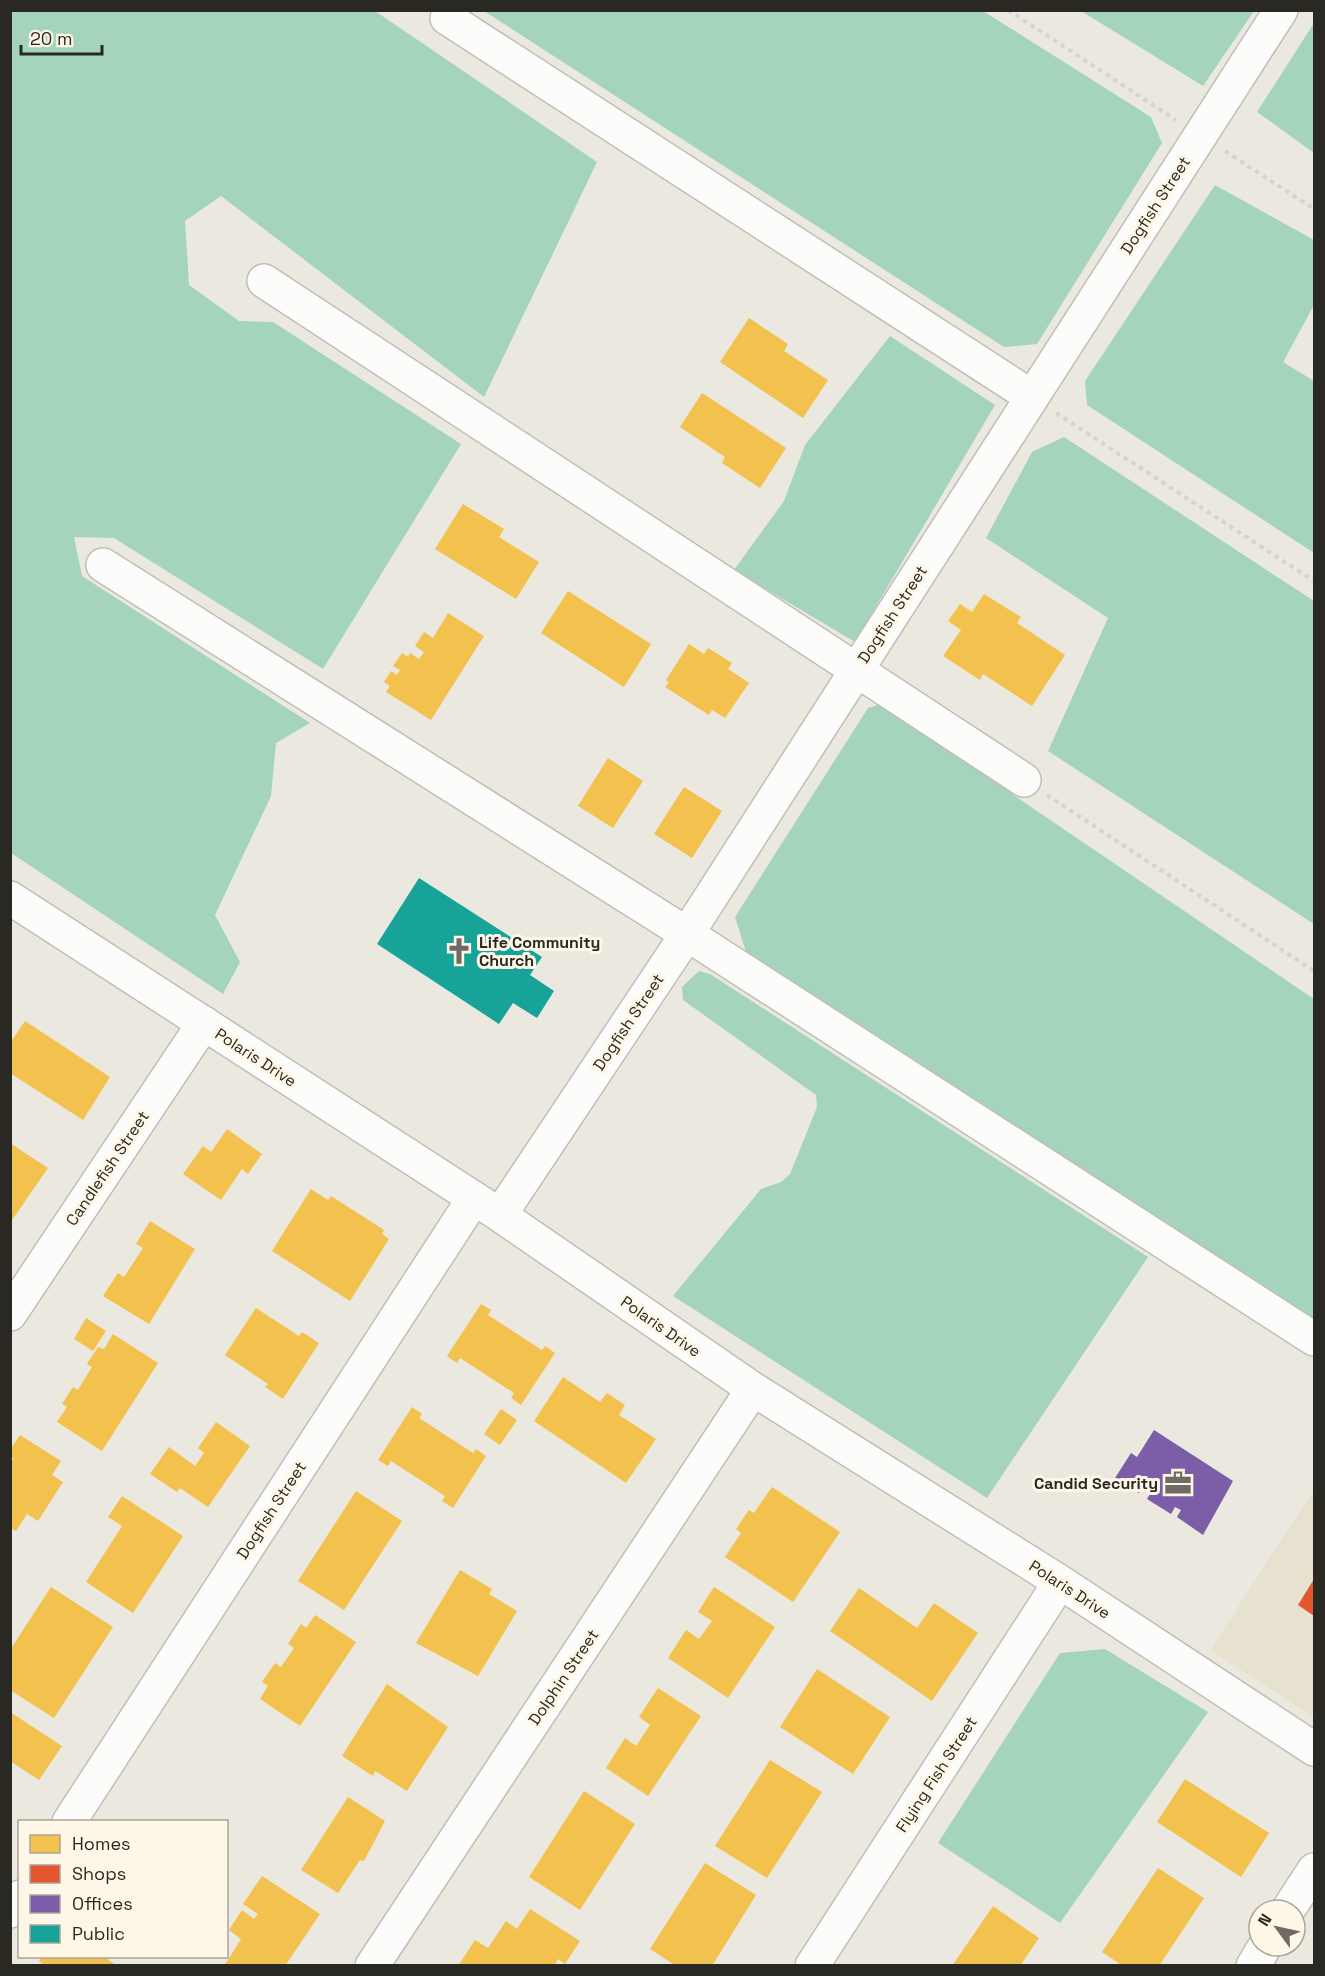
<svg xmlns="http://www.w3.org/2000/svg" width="1325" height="1976" viewBox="0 0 1325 1976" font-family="'Space Grotesk',sans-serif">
  <rect width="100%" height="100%" fill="#ebe8e0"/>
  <!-- built -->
  <path fill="#e7e1d0" d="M 1314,1490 L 1314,1717 L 1210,1650 Z"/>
  <!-- forest -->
  <path fill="#a4d4bb" d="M 10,11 L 375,11 L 597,162 L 484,397 L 221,196 L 185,221 L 189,285 L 239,321 L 273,322 L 461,444 L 323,669 L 114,538 L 74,537 L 82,576 L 310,723 L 276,743 L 271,796 L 215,915 L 240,962 L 223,994 L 11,853 Z
    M 484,11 L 983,11 L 1151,117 L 1162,143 L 1037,344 L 1004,347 Z
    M 1081,11 L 1254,11 L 1203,86 Z
    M 1314,23 L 1314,153 L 1257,112 Z
    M 1215,185 L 1314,240 L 1314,305 L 1283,362 L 1314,381 L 1314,553 L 1087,405 L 1085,381 Z
    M 890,336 L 995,405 L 855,642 L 734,570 L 784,501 L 805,445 Z
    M 1064,437 L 1314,601 L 1314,924 L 1048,751 L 1108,618 L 986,538 L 1032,452 Z
    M 892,701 L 1015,796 L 1314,999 L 1314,1319 L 747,955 L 735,917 L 868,708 Z
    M 699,971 L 710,974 L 1148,1257 L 987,1498 L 673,1296 L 761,1189 L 781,1182 L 790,1174 L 817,1107 L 816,1095 L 683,1000 L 682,987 Z
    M 1105,1649 L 1208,1712 L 1060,1923 L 938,1843 L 1060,1653 Z"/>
  <!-- homes -->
  <path fill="#f2c14e" d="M 749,318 L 788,344 L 784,351 L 828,380 L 803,418 L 720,362 Z
    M 702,393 L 786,448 L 760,488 L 722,463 L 725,457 L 680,427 Z
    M 463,504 L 504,529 L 499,537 L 539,562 L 516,599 L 435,549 Z
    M 568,591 L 651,644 L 624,687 L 541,633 Z
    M 984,594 L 1021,617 L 1017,623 L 1065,655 L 1032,706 L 983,674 L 980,680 L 943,656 L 961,630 L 948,621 L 960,604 L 972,612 Z
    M 448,613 L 484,636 L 431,720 L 386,692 L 390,686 L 384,682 L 391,671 L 397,675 L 400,670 L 393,666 L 402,653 L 408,657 L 410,653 L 419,659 L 424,652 L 415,646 L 424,632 L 433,638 Z
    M 689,644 L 704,654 L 708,648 L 732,663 L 728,669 L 749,683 L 725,718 L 712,710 L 709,715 L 665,687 L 669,682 L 666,680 Z
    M 608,758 L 643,781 L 613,828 L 578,806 Z
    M 684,787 L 722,811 L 692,858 L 654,834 Z
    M 25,1021 L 110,1077 L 83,1120 L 10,1073 L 10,1043 Z
    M 227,1129 L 262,1154 L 248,1174 L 242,1169 L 221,1200 L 183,1174 L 203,1146 L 211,1152 Z
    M 10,1143 L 48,1168 L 10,1223 Z
    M 311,1189 L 328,1200 L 331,1196 L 384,1230 L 382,1234 L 389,1239 L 350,1301 L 272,1251 Z
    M 150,1221 L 195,1249 L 149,1324 L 103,1296 L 118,1273 L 124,1277 L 143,1248 L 136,1244 Z
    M 481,1304 L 491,1310 L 488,1315 L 542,1350 L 545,1346 L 555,1353 L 521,1405 L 511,1398 L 514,1393 L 460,1358 L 457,1363 L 447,1356 Z
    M 256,1308 L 299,1336 L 302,1332 L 319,1343 L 283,1399 L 265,1387 L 268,1384 L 225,1355 Z
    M 86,1318 L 106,1331 L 93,1351 L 74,1339 Z
    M 113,1334 L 158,1363 L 102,1451 L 57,1422 L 67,1407 L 62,1404 L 73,1387 L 78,1390 L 92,1367 L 87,1364 L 98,1347 L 104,1349 Z
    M 563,1377 L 600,1402 L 607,1393 L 625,1405 L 619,1415 L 656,1439 L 626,1483 L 534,1421 Z
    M 412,1407 L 422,1414 L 419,1418 L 473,1453 L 476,1449 L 486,1456 L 453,1508 L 442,1501 L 445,1496 L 391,1461 L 388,1466 L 378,1460 Z
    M 501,1409 L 517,1420 L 500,1445 L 484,1434 Z
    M 216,1422 L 250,1446 L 208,1507 L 180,1488 L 177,1492 L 150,1474 L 169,1447 L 195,1466 L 204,1453 L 198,1448 Z
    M 20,1435 L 61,1461 L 52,1475 L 63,1482 L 38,1521 L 27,1514 L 16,1531 L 10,1528 L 10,1463 L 14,1458 L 10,1457 L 10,1450 Z
    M 772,1487 L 840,1532 L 793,1602 L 725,1557 L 741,1533 L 736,1529 L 749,1510 L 754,1513 Z
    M 356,1491 L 402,1521 L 344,1610 L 298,1581 Z
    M 122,1496 L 183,1536 L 133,1613 L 86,1582 L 122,1526 L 108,1517 Z
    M 460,1570 L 492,1589 L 489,1594 L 517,1611 L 478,1676 L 416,1643 Z
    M 51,1587 L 113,1627 L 54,1718 L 10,1690 L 10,1650 Z
    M 714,1587 L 775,1627 L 728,1698 L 668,1658 L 686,1630 L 699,1639 L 712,1621 L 698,1612 Z
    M 859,1588 L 917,1628 L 934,1603 L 978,1633 L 932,1701 L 830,1631 Z
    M 315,1615 L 356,1642 L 300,1726 L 260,1699 L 268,1686 L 262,1682 L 275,1663 L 281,1667 L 294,1648 L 288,1644 L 301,1624 L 306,1628 Z
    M 817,1669 L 890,1717 L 853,1774 L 780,1727 Z
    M 387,1684 L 448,1727 L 407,1791 L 375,1771 L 373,1776 L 342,1756 Z
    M 658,1688 L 701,1716 L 648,1796 L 606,1768 L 625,1738 L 636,1746 L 650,1725 L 639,1717 Z
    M 10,1712 L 62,1746 L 39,1780 L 10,1761 Z
    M 770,1760 L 822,1792 L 767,1878 L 715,1846 Z
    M 1185,1779 L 1269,1833 L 1241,1877 L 1157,1822 Z
    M 584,1791 L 635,1824 L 580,1910 L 529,1877 Z
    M 348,1797 L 385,1821 L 364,1861 L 360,1860 L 338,1893 L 301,1870 Z
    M 705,1863 L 756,1895 L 712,1966 L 676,1966 L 650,1949 Z
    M 1158,1868 L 1204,1898 L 1159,1966 L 1123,1966 L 1102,1952 Z
    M 262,1876 L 320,1914 L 285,1966 L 224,1966 L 241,1939 L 229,1930 L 242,1910 L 254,1919 L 258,1914 L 243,1904 Z
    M 993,1906 L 1039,1938 L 1020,1966 L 952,1966 Z
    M 530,1909 L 580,1941 L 565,1964 L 558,1959 L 554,1966 L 458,1966 L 475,1940 L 488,1948 L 506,1921 L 517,1929 Z
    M 42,1956 L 103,1956 L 117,1966 L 45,1966 L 39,1961 Z"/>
  <!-- shops -->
  <path fill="#e4572e" d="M 1314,1579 L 1314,1616 L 1298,1605 Z"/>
  <!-- offices -->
  <path fill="#7b5ea7" d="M 1154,1430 L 1233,1481 L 1203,1535 L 1177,1517 L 1181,1510 L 1175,1507 L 1171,1514 L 1147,1499 L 1151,1492 L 1143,1486 L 1139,1493 L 1115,1478 L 1131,1453 L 1137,1457 Z"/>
  <!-- public -->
  <path fill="#17a398" d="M 419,878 L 542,957 L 530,975 L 554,991 L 537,1018 L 513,1003 L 499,1024 L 377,944 Z"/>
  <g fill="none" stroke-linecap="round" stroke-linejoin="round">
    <defs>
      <path id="minor" d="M 447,18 L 1032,397
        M 264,281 L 1024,780
        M 103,565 L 687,934 L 1314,1339
        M 10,898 L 500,1215 L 753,1389 L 1060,1582 L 1314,1749
        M 500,1215 L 687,934 L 1281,10
        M 10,1314 L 204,1023
        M 69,1822 L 474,1198
        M 1288,1910 L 1314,1870
        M 10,1911 L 20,1897
        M 372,1966 L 753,1389
        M 812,1966 L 1060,1582
        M 1253,1966 L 1265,1946"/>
    </defs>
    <!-- minor casing -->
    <use href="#minor" stroke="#c1beb7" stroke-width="36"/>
    <!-- path -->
    <path stroke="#d6d4d2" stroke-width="4" stroke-dasharray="4.5 4.5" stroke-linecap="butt" d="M 1008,10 L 1176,120
      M 1225,151 L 1314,209
      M 1056,413 L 1314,581
      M 1047,795 L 1314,971"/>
    <!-- minor -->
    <use href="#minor" stroke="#fcfcfa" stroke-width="33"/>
  </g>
  <!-- icons -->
  <defs>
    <symbol id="church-bare" viewBox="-9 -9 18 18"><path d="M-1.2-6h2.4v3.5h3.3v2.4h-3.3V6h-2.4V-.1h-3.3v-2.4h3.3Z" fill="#6e6b64" stroke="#fef7e8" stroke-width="2.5" paint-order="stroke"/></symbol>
    <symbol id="office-bare" viewBox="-9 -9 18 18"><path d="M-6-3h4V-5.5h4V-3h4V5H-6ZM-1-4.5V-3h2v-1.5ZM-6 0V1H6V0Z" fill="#6e6b64" stroke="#fef7e8" stroke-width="2.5" paint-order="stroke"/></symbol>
  </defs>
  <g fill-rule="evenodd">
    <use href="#church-bare" x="440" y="932" width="38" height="38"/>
    <use href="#office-bare" x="1159" y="1464" width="38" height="38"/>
  </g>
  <g text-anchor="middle" stroke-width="6" stroke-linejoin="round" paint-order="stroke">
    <!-- street labels -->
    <g font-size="16" fill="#2a2822" stroke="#fef7e8">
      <text transform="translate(1155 205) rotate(-57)" y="6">Dogfish Street</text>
      <text transform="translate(892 614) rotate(-57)" y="6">Dogfish Street</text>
      <text transform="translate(628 1022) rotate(-56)" y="6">Dogfish Street</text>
      <text transform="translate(256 1057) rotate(33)" y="6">Polaris Drive</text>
      <text transform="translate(107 1168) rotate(-56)" y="6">Candlefish Street</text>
      <text transform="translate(661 1326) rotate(35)" y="6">Polaris Drive</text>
      <text transform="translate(271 1510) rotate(-57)" y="6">Dogfish Street</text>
      <text transform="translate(1070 1589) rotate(33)" y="6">Polaris Drive</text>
      <text transform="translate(563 1677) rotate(-56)" y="6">Dolphin Street</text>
      <text transform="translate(936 1774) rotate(-57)" y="6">Flying Fish Street</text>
    </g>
    <!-- poi labels -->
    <g font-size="16" font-weight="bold" fill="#2a2822" stroke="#fef7e8" text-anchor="start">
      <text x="479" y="948">Life Community<tspan x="479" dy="18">Church</tspan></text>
      <text x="1158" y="1489" text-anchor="end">Candid Security</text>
    </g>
  </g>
  <!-- border -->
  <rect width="1325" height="1976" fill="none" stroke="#2a2822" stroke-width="24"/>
  <!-- legend -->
  <rect x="18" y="1820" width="210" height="138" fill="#fef7e8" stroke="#a9a499" stroke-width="1.5"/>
  <rect x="30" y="1835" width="30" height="18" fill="#f2c14e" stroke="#a9a499" stroke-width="1.5"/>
  <text x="72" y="1850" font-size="18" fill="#2a2822">Homes</text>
  <rect x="30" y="1865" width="30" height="18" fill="#e4572e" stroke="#a9a499" stroke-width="1.5"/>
  <text x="72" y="1880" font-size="18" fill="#2a2822">Shops</text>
  <rect x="30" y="1895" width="30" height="18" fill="#7b5ea7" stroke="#a9a499" stroke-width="1.5"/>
  <text x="72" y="1910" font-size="18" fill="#2a2822">Offices</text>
  <rect x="30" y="1925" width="30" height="18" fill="#17a398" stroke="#a9a499" stroke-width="1.5"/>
  <text x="72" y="1940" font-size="18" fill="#2a2822">Public</text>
  <!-- north arrow -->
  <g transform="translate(1277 1928) rotate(303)"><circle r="28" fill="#fef7e8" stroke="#a9a499" stroke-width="1.5"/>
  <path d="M0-4.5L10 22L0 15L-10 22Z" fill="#6e6b64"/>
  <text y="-9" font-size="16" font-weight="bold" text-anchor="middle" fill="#2a2822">N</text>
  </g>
  <!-- scale -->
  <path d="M21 45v9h81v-9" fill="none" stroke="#2a2822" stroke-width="3"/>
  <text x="30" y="45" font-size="18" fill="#2a2822" stroke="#fef7e8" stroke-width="4.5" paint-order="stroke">20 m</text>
</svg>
